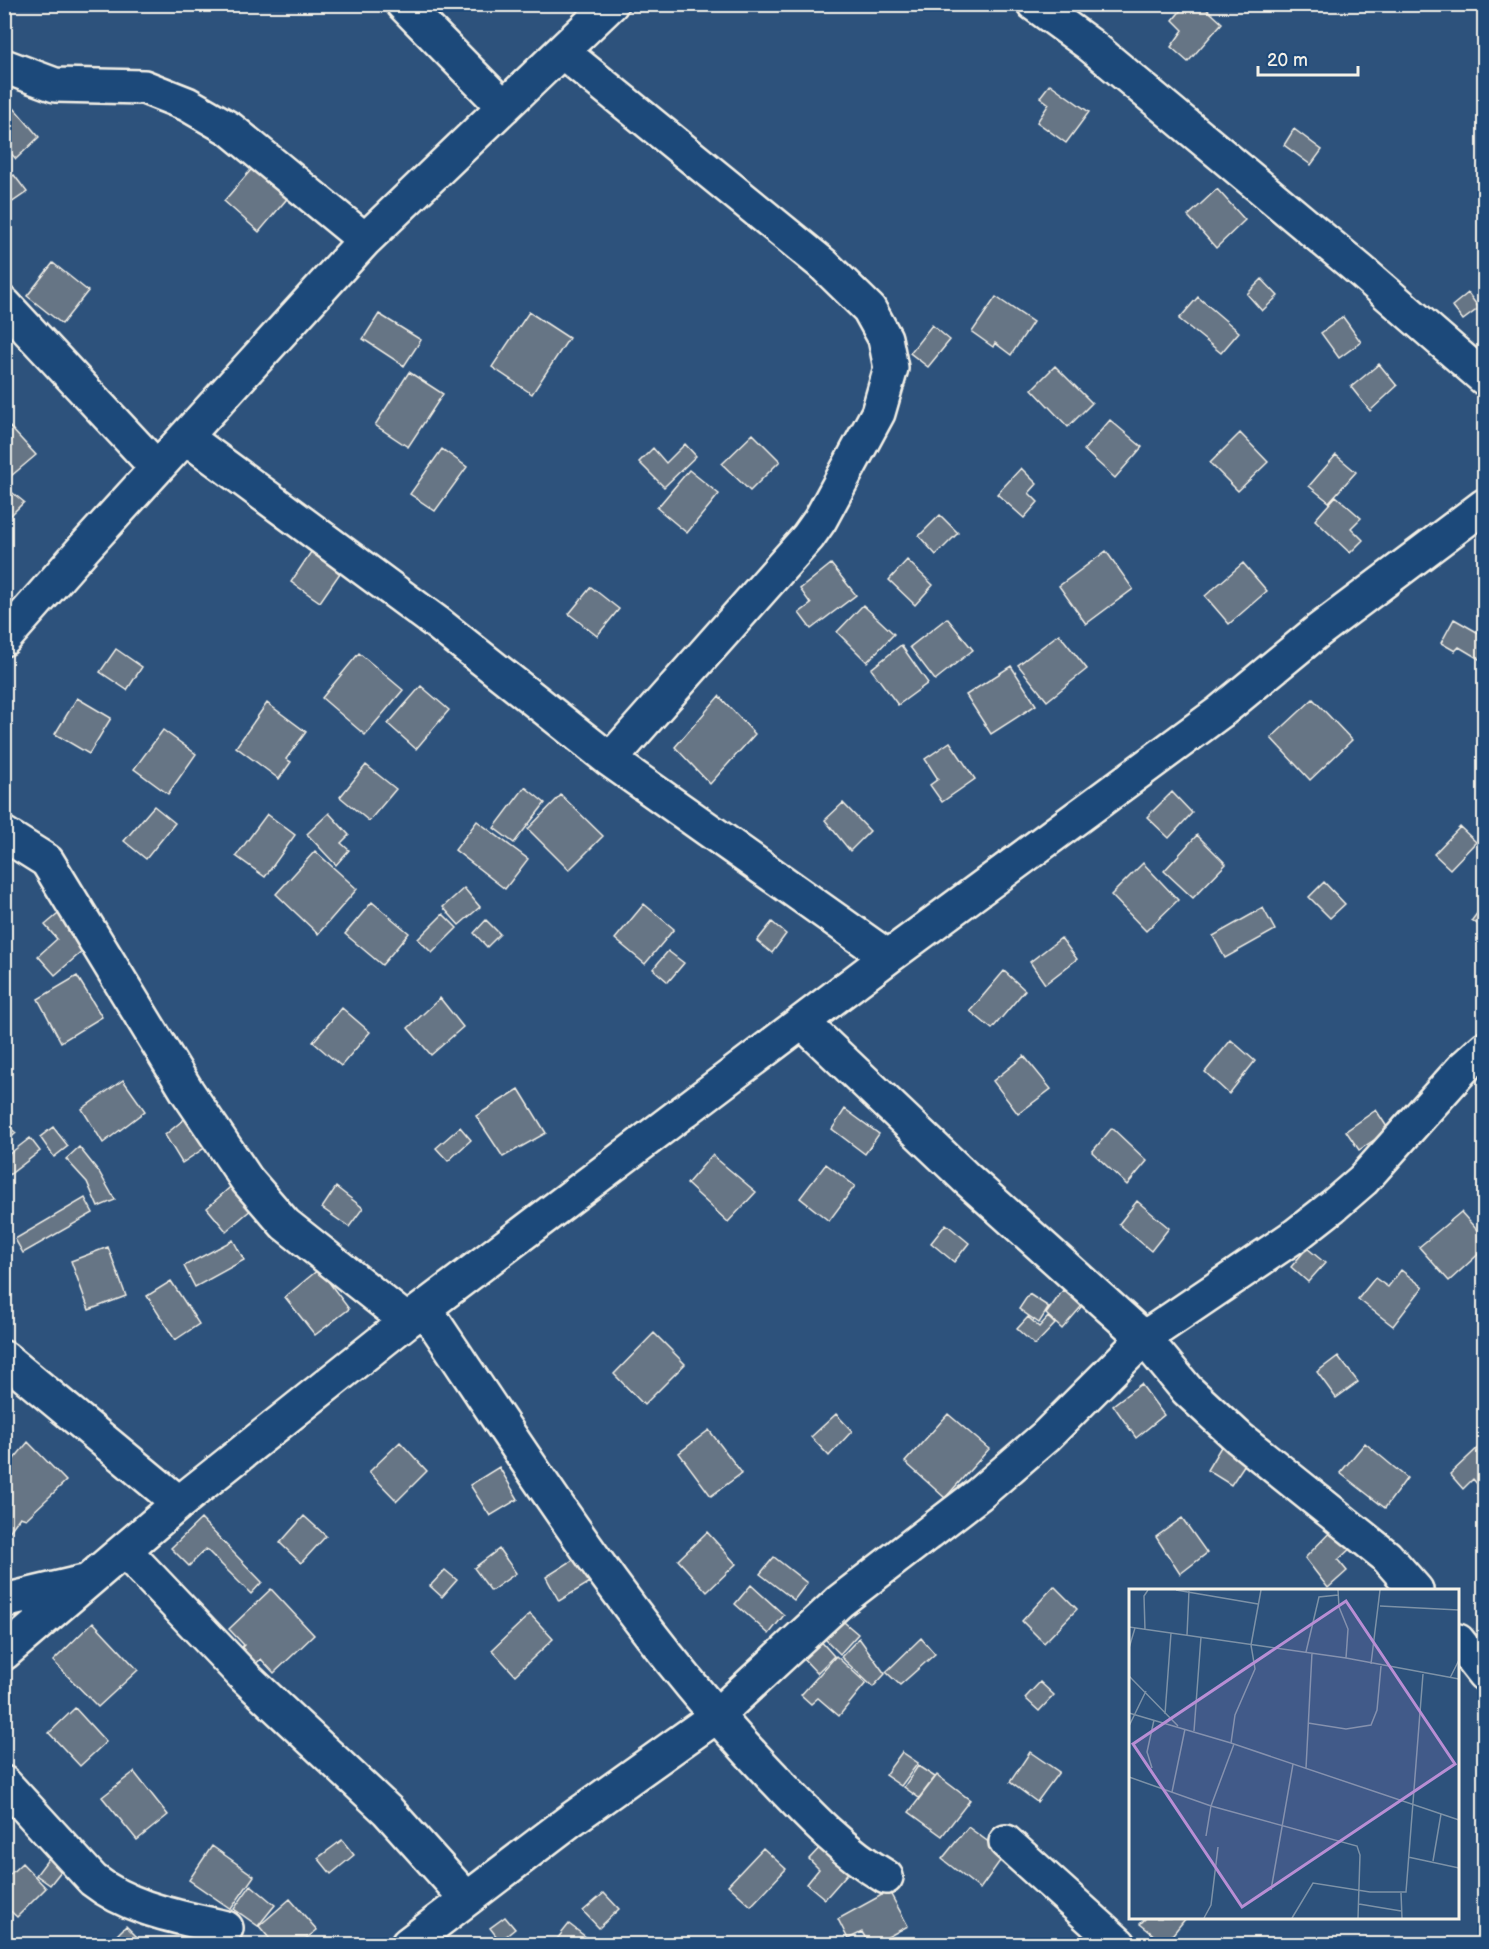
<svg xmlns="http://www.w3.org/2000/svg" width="1489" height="1949" viewBox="0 0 1489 1949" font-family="'Balsamiq Sans',sans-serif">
  <rect width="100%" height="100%" fill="#2d527c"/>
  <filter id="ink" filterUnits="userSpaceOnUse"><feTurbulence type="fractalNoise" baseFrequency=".0167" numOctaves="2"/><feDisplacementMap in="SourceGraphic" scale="12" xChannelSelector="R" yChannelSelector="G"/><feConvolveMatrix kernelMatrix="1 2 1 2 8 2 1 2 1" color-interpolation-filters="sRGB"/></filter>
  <g filter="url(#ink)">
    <!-- building -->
    <path fill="#667485" stroke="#f4f1e8" stroke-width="1.5" d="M 1186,4 L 1201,4 L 1222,23 L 1188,62 L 1171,47 L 1183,30 L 1173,20 Z
      M 1050,84 L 1089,112 L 1066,143 L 1037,122 L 1049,104 L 1040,97 Z
      M 14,108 L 39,137 L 16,159 L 4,146 L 4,117 Z
      M 1294,129 L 1322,150 L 1311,165 L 1284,145 Z
      M 256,164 L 291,194 L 259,232 L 224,201 Z
      M 14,175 L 27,192 L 8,205 L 4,201 L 4,182 Z
      M 1217,189 L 1245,220 L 1216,248 L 1188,216 Z
      M 53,263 L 88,291 L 62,324 L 27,296 Z
      M 1262,279 L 1278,296 L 1262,311 L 1247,294 Z
      M 1468,293 L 1479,308 L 1463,320 L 1452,306 Z
      M 996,297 L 1033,322 L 1011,355 L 995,343 L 993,347 L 972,332 Z
      M 1198,297 L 1239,332 L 1221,353 L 1179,319 Z
      M 529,312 L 569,338 L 532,394 L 492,367 Z
      M 379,314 L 421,340 L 404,366 L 363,339 Z
      M 1343,317 L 1361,342 L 1339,358 L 1321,333 Z
      M 932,325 L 950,340 L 928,367 L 910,353 Z
      M 1379,364 L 1397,386 L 1370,411 L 1351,387 Z
      M 1055,366 L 1092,403 L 1068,427 L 1032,389 Z
      M 409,372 L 443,394 L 408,447 L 375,425 Z
      M 1110,420 L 1142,447 L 1115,478 L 1084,450 Z
      M 10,427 L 36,455 L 4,482 L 4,433 Z
      M 1240,433 L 1268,462 L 1238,491 L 1210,463 Z
      M 753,434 L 780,461 L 750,491 L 722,464 Z
      M 685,444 L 696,456 L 664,487 L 639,462 L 653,448 L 666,463 Z
      M 442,449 L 467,467 L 435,511 L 410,494 Z
      M 1336,455 L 1356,472 L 1329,502 L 1309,486 Z
      M 1021,468 L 1037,484 L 1029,493 L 1038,502 L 1024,518 L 997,494 Z
      M 689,470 L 719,494 L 687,533 L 657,508 Z
      M 4,486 L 24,502 L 4,522 Z
      M 1336,496 L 1361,518 L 1351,528 L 1363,540 L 1350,553 L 1315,520 Z
      M 940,515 L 958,533 L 936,555 L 919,536 Z
      M 317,543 L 347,563 L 320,602 L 291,582 Z
      M 1106,551 L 1133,589 L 1086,624 L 1059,586 Z
      M 907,560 L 933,585 L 915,605 L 889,580 Z
      M 1243,563 L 1267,591 L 1229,624 L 1205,596 Z
      M 831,564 L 856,595 L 811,629 L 799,613 L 811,604 L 800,589 Z
      M 591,587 L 619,609 L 597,636 L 569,614 Z
      M 863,605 L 894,634 L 867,662 L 837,632 Z
      M 947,618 L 973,650 L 935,680 L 910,647 Z
      M 1454,619 L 1484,636 L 1484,662 L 1459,647 L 1455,651 L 1441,643 Z
      M 1059,634 L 1087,669 L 1047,701 L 1018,665 Z
      M 901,645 L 928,683 L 898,705 L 871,669 Z
      M 116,649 L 142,667 L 127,690 L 100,672 Z
      M 359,653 L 403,690 L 365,735 L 322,698 Z
      M 1011,666 L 1036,705 L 991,734 L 966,695 Z
      M 421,686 L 449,710 L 416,749 L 388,724 Z
      M 719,696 L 755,734 L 710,784 L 675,747 Z
      M 77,698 L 111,718 L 89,754 L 55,734 Z
      M 1313,699 L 1352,740 L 1310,780 L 1271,738 Z
      M 267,703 L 306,732 L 286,759 L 291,762 L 279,779 L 236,747 Z
      M 163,730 L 196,754 L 168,794 L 134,769 Z
      M 950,742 L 975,779 L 942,802 L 930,785 L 938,779 L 925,759 Z
      M 366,765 L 396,789 L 369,821 L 340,797 Z
      M 525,787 L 545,803 L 514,843 L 494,828 Z
      M 1172,792 L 1192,813 L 1169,838 L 1147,817 Z
      M 561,795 L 603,836 L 569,870 L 528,829 Z
      M 843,803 L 870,831 L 850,851 L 825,820 Z
      M 154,806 L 175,823 L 146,859 L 124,841 Z
      M 329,813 L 349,835 L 341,843 L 349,850 L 336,865 L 307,834 Z
      M 267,814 L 295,835 L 265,877 L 236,856 Z
      M 477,821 L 528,859 L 505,889 L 455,850 Z
      M 1460,827 L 1476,842 L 1450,869 L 1434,854 Z
      M 1197,835 L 1226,864 L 1193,898 L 1164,871 Z
      M 315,851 L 357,889 L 318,934 L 276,894 Z
      M 1143,863 L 1178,900 L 1146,931 L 1111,895 Z
      M 1324,882 L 1345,904 L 1330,918 L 1309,897 Z
      M 464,888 L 480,907 L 459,925 L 443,907 Z
      M 372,902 L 409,933 L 382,965 L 345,934 Z
      M 644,904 L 674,929 L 645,964 L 615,939 Z
      M 1484,904 L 1484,929 L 1472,920 Z
      M 1263,908 L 1275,930 L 1225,958 L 1213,936 Z
      M 63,910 L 92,943 L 55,975 L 38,956 L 57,939 L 45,925 Z
      M 443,914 L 457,928 L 432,953 L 418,939 Z
      M 486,920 L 500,934 L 487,947 L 474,933 Z
      M 772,922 L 786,934 L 772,953 L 757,941 Z
      M 1061,938 L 1077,959 L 1045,984 L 1030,962 Z
      M 668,951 L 684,963 L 668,982 L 653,969 Z
      M 1004,971 L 1025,990 L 992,1029 L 970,1011 Z
      M 77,976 L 102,1017 L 61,1042 L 38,999 Z
      M 440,998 L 463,1027 L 431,1055 L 408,1028 Z
      M 342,1008 L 370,1032 L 341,1066 L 313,1042 Z
      M 1231,1040 L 1255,1061 L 1229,1094 L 1205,1072 Z
      M 1024,1056 L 1051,1089 L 1018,1114 L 993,1081 Z
      M 123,1080 L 145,1111 L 103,1143 L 82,1109 Z
      M 519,1089 L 546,1133 L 503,1157 L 476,1116 Z
      M 845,1109 L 879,1134 L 865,1154 L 832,1129 Z
      M 1376,1110 L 1389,1130 L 1359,1150 L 1346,1131 Z
      M 188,1116 L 209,1145 L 182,1163 L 165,1135 Z
      M 4,1123 L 16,1133 L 4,1144 Z
      M 53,1127 L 68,1146 L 54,1157 L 40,1137 Z
      M 460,1127 L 471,1140 L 448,1161 L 436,1148 Z
      M 1112,1128 L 1147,1161 L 1127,1185 L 1092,1152 Z
      M 30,1138 L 40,1151 L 4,1179 L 4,1158 Z
      M 79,1147 L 99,1172 L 115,1200 L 98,1207 L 87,1182 L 66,1159 Z
      M 712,1155 L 756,1192 L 728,1222 L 687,1184 Z
      M 826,1164 L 855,1186 L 829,1221 L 800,1198 Z
      M 239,1179 L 259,1203 L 226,1231 L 207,1208 Z
      M 336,1187 L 363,1208 L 349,1227 L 322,1208 Z
      M 85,1198 L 93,1213 L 23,1253 L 15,1239 Z
      M 1137,1201 L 1169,1228 L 1151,1251 L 1119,1224 Z
      M 1461,1212 L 1484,1238 L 1484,1249 L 1449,1281 L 1419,1247 Z
      M 946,1224 L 969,1243 L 954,1262 L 931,1243 Z
      M 233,1240 L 244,1260 L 195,1287 L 184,1266 Z
      M 108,1247 L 126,1296 L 89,1310 L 71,1261 Z
      M 1307,1248 L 1325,1263 L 1308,1282 L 1291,1267 Z
      M 319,1269 L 349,1309 L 315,1335 L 285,1297 Z
      M 1401,1270 L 1423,1287 L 1393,1326 L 1358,1299 L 1375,1278 L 1388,1287 Z
      M 171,1281 L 199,1324 L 175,1340 L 147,1296 Z
      M 1068,1283 L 1087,1300 L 1062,1329 L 1046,1314 Z
      M 1029,1294 L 1049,1307 L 1039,1323 L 1019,1309 Z
      M 1028,1317 L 1039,1327 L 1048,1317 L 1055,1324 L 1035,1345 L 1017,1329 Z
      M 654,1333 L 685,1364 L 644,1405 L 614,1374 Z
      M 1338,1356 L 1358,1382 L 1336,1398 L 1317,1372 Z
      M 1141,1384 L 1164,1415 L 1136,1438 L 1113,1405 Z
      M 836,1414 L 852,1431 L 829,1456 L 811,1437 Z
      M 948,1414 L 989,1449 L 945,1498 L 905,1462 Z
      M 709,1430 L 742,1473 L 711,1496 L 679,1453 Z
      M 28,1442 L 66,1481 L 26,1519 L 20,1517 L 4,1539 L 4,1471 Z
      M 400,1442 L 427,1471 L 397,1501 L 369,1472 Z
      M 1484,1442 L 1484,1492 L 1473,1479 L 1463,1489 L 1450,1474 Z
      M 1365,1443 L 1407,1478 L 1385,1508 L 1340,1473 Z
      M 1222,1445 L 1247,1461 L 1231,1485 L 1207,1470 Z
      M 499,1467 L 518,1499 L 490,1516 L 470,1485 Z
      M 304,1516 L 326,1536 L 301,1563 L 280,1543 Z
      M 1182,1518 L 1207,1553 L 1180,1574 L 1156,1537 Z
      M 201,1519 L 262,1582 L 251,1594 L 206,1549 L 189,1566 L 171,1548 Z
      M 1337,1525 L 1354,1545 L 1338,1560 L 1347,1571 L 1328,1588 L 1305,1558 Z
      M 707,1532 L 736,1564 L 707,1592 L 678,1560 Z
      M 499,1549 L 516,1573 L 491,1591 L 474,1568 Z
      M 579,1556 L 592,1581 L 559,1601 L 546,1577 Z
      M 774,1557 L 807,1583 L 794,1600 L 760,1574 Z
      M 445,1570 L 457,1580 L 442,1597 L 430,1586 Z
      M 751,1585 L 784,1615 L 769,1634 L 735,1604 Z
      M 1054,1586 L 1077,1609 L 1044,1643 L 1022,1621 Z
      M 271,1589 L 314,1635 L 274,1673 L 261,1659 L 250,1669 L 235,1654 L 244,1645 L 229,1629 Z
      M 831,1611 L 858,1634 L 840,1654 L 816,1630 Z
      M 530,1614 L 553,1639 L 515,1675 L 492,1650 Z
      M 93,1622 L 138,1670 L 98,1707 L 53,1661 Z
      M 817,1637 L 834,1656 L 817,1673 L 800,1655 Z
      M 859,1638 L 885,1674 L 873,1687 L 841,1657 Z
      M 921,1638 L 935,1654 L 900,1685 L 886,1672 Z
      M 836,1656 L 866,1683 L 839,1716 L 818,1698 L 811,1704 L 801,1695 Z
      M 1040,1682 L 1054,1695 L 1039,1711 L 1025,1698 Z
      M 75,1708 L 106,1742 L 80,1766 L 49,1733 Z
      M 902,1752 L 918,1763 L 901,1786 L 885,1775 Z
      M 1030,1752 L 1059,1772 L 1037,1802 L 1010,1782 Z
      M 918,1766 L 935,1777 L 919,1798 L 904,1787 Z
      M 134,1772 L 168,1815 L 137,1840 L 102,1797 Z
      M 937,1775 L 970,1800 L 942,1836 L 909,1812 Z
      M 968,1827 L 1005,1854 L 980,1889 L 942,1859 Z
      M 342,1840 L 354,1855 L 331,1874 L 318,1858 Z
      M 825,1842 L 854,1866 L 825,1899 L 807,1884 L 819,1869 L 809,1859 Z
      M 212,1846 L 254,1876 L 231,1909 L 189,1880 Z
      M 763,1848 L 786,1869 L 751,1906 L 728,1885 Z
      M 55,1850 L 69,1861 L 50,1885 L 36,1875 Z
      M 22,1863 L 46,1888 L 17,1917 L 4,1905 L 4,1880 Z
      M 251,1885 L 275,1905 L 258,1926 L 234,1909 Z
      M 889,1891 L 908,1926 L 875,1944 L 869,1944 L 862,1932 L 848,1939 L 838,1919 Z
      M 604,1893 L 619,1909 L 599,1928 L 583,1911 Z
      M 290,1899 L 317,1930 L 299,1944 L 274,1944 L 259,1926 Z
      M 505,1917 L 515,1929 L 500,1941 L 490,1928 Z
      M 1146,1918 L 1186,1918 L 1165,1944 L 1140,1924 Z
      M 569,1924 L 595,1944 L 553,1944 Z
      M 126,1926 L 144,1944 L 108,1944 Z"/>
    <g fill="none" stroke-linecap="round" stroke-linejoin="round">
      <defs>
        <path id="minor" d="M 403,4 L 504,107
          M 1034,4 L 1089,44 L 1361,271 L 1484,378
          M 564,53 L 824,265 L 869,309 L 885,338 L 891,368 L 878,413 L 820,520 L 808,537 L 610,760
          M 4,66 L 55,85 L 144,87 L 187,104 L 230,129 L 365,240
          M 4,304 L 157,468
          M 187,438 L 436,622 L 610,760 L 888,957
          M 4,639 L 85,547 L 365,240 L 611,4
          M 4,834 L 47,861 L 187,1091 L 247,1180 L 285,1224 L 407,1321
          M 802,1022 L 966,1178 L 1144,1338 L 1187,1390 L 1239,1438 L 1386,1556 L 1416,1590
          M 425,1309 C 532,1468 635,1633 768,1772 C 804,1810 840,1850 886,1877
          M 4,1358 L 179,1503
          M 125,1551 L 245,1677 L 388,1811 L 467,1899
          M 4,1601 L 84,1582
          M 1458,1641 L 1484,1674
          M 4,1653 L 179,1503 L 407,1321 L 888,957 L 1220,712 L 1318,631 L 1484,506
          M 4,1783 L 93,1880 C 131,1910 180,1917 226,1928
          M 1006,1842 L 1119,1944
          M 408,1944 L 572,1819 L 715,1717 L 840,1601 L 979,1494 L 1046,1436 L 1144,1338 L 1296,1235 L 1333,1206 L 1363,1180 L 1464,1067 L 1484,1049"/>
      </defs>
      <!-- minor casing -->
      <use href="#minor" stroke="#f4f1e8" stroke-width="38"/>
      <!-- minor -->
      <use href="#minor" stroke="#1f4a7a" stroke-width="33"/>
    </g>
  </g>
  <!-- overview -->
  <g transform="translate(1129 1589)">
    <rect width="330" height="330" fill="#2d527c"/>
    <path fill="none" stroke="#7d92a7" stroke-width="1.5" d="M 47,1 L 129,15M 209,1 L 210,18 L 219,40 L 217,69M 251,17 L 330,21M 330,21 L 330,1M 0,38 L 217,69 L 330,90M 16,41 L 15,7 L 19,1M 58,46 L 60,2M 0,59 L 6,39M 177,63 L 190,8 L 209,6M 242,75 L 251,1M 0,87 L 49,137M 321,89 L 330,71M 0,124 L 102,154 L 330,231M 36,125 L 42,44M 179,134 L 217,140 L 242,136 L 248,121 L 252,77M 0,137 L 17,102M 65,142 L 72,48M 102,154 L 106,126 L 126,80 L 122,56 L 132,1M 23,179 L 18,163 L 25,131M 177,179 L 183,64M 0,188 L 82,217 L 228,257 L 231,266 L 229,329M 43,203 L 56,140M 77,247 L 82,217 L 105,155M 279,268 L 330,279M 304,272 L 312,225M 142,301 L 164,175M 272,304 L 273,329M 230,315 L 272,322M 75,329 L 82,316 L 89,258M 163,329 L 184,294 L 241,303 L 277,303 L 294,85"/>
    <path fill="#b88ed4" fill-opacity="0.15" stroke="#b88ed4" stroke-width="3" d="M 217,12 L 326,175 L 113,318 L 4,155 Z"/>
    <rect width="330" height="330" fill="none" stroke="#f4f1e8" stroke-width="3"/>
  </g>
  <!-- margin -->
  <rect width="1489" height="1949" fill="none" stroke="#1f4a7a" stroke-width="24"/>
  <rect x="12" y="12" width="1465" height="1925" fill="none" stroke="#f4f1e8" stroke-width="2" filter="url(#ink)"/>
  <!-- scale -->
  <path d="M1258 66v9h100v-9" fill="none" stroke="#f4f1e8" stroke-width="3"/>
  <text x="1267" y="66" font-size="18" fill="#f4f1e8" stroke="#1f4a7a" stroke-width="4.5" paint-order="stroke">20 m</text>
</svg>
